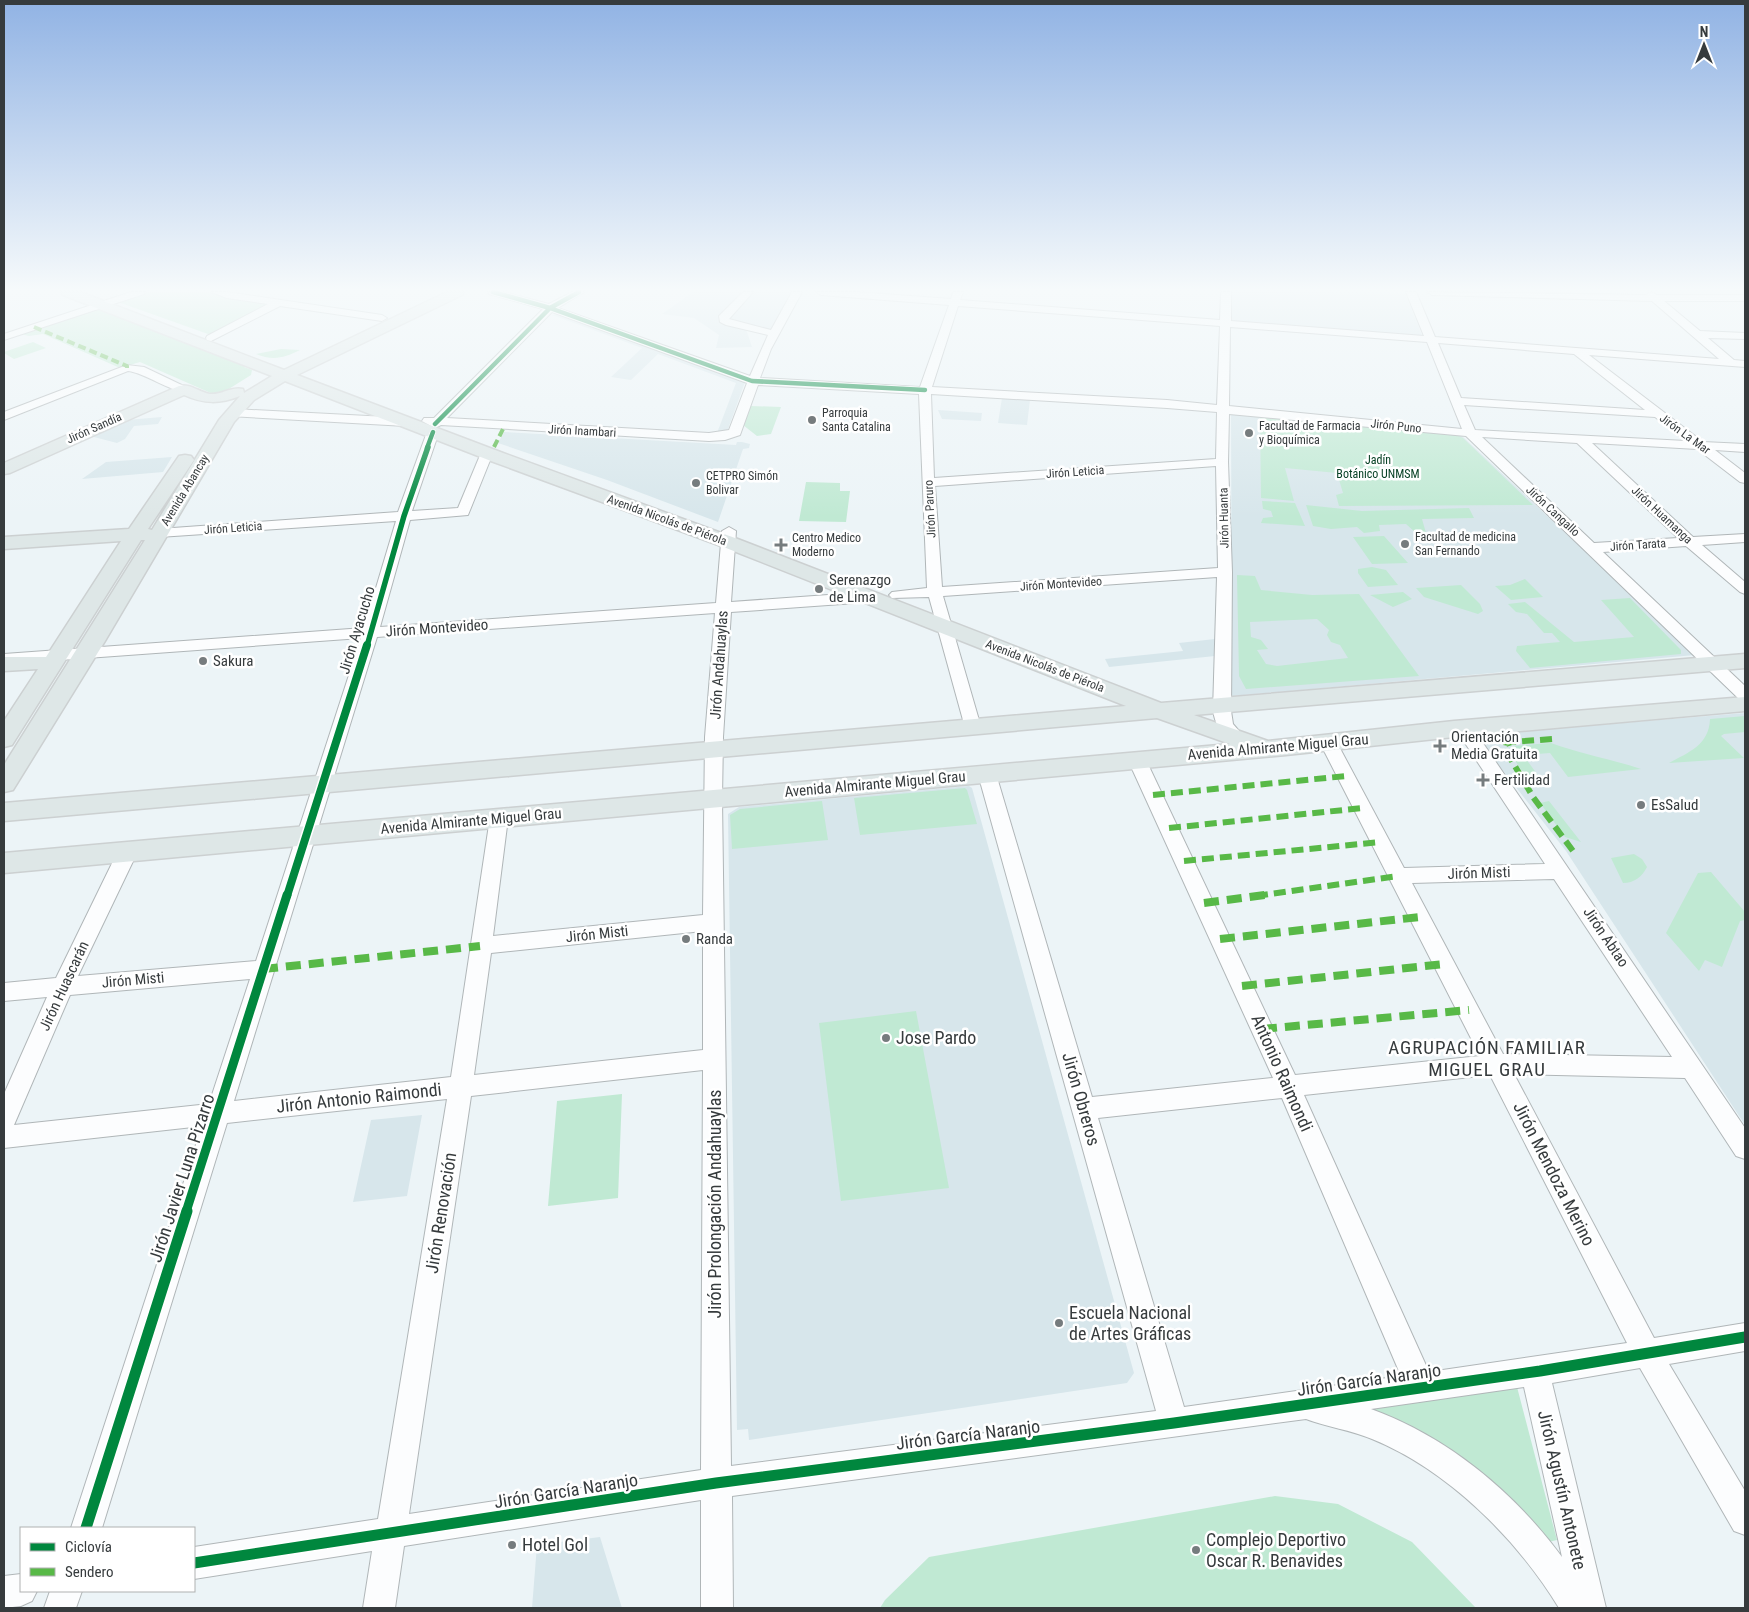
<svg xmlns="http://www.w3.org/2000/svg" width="1749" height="1612" viewBox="0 0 1749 1612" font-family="'Roboto Condensed',sans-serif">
  <rect width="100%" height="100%" fill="#ecf4f7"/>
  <!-- built -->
  <path fill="#d7e6eb" d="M 693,292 L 793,292 L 771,335 L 746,329 L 752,347 L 716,348 L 719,335 L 694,318 L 662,314 Z
    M 1231,292 L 1405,293 L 1422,335 L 1419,336 L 1235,323 L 1231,321 Z
    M 558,314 L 745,382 L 728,429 L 717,433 L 736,383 L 658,354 L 631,380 L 611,377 L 642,348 L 552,315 Z
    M 1002,398 L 1030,400 L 1027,425 L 998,423 Z
    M 938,410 L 982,413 L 981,421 L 942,419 Z
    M 1231,412 L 1460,434 L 1695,655 L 1232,696 Z
    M 162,417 L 158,424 L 134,426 L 125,439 L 117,443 L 90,436 L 126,420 Z
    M 504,432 L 736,445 L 737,442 L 742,442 L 750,444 L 749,448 L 743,449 L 718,522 L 607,480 L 498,443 Z
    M 172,457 L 163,472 L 82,479 L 106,462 Z
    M 1215,639 L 1215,656 L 1109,667 L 1105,659 L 1183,651 L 1179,643 Z
    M 1745,713 L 1745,1125 L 1566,851 L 1475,735 Z
    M 969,786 L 972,788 L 1134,1373 L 1127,1383 L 749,1440 L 748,1429 L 737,1430 L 728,814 L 739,807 Z
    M 422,1115 L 407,1196 L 353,1202 L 371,1120 Z
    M 600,1537 L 622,1608 L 532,1608 L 537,1545 Z"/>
  <!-- green -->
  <path fill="#c0e9d3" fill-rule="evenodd" d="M 144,292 L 210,292 L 229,297 L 269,303 L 212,334 L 208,334 L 118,302 Z
    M 92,310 L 103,310 L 245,365 L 244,367 L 252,370 L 251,375 L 224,392 L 213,394 L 140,362 L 120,368 L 43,334 L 29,336 L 21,334 Z
    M 33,342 L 46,348 L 14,359 L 4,353 L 4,352 Z
    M 281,349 L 300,350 C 284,358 273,361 256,354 Z
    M 751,406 L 781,407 L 771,434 L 757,436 L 743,425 Z
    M 1260,416 L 1457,435 L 1463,438 L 1533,505 L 1339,506 L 1336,495 L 1343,493 L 1337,473 L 1285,468 L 1294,501 L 1261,498 Z
    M 806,482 L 840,483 L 840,491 L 850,491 L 846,522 L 799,521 Z
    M 1262,501 L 1295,503 L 1305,526 L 1261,523 L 1263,518 L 1273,517 L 1271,511 L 1263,509 Z
    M 1306,505 L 1362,511 L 1469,508 L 1474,518 L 1422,519 L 1426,533 L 1416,533 L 1406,524 L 1379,525 L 1380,531 L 1364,533 L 1357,527 L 1331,529 L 1313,526 Z
    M 1384,536 L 1408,563 L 1372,564 L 1353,537 Z
    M 1372,567 L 1386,570 L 1398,585 L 1368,587 L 1358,573 L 1358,569 Z
    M 1237,575 L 1255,576 L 1261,590 L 1312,595 L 1359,594 L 1419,676 L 1246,689 L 1239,676 ZM 1317,619 L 1329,630 L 1327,635 L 1331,642 L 1340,645 L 1348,658 L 1277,666 L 1266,664 L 1257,650 L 1268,649 L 1261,640 L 1251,637 L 1250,622 Z
    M 1525,579 L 1543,597 L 1511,600 L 1495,586 L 1510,585 Z
    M 1461,585 L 1480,604 L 1483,611 L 1478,614 L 1424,597 L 1416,588 Z
    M 1403,592 L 1412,599 L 1393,607 L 1370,595 Z
    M 1630,598 L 1681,650 L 1681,654 L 1530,668 L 1516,651 L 1517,646 L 1560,642 L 1552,633 L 1544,633 L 1527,614 L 1516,612 L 1508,604 L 1525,602 L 1574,642 L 1634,637 L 1601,600 Z
    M 1745,716 L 1745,732 L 1724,734 L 1721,736 L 1744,758 L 1669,763 C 1689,752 1709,745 1710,719 Z
    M 1551,743 C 1581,754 1611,759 1641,769 L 1568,777 L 1550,753 L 1523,755 L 1543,782 L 1530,783 L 1512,756 L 1510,751 L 1512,746 Z
    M 965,788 L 967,790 L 977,824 L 860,835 L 854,798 Z
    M 822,801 L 828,840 L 732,849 L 730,815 L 740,809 Z
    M 1549,801 L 1581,842 L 1565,837 L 1540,803 Z
    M 1634,854 L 1642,859 L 1647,867 C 1642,877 1634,883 1623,883 L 1611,858 Z
    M 1711,872 L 1745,912 L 1745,920 L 1740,921 L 1722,967 L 1705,960 L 1699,971 L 1666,933 L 1698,873 Z
    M 916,1011 L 949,1188 L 841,1201 L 819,1023 Z
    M 622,1094 L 618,1198 L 548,1206 L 557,1101 Z
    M 1517,1387 L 1557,1540 L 1544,1543 L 1429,1440 L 1373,1409 Z
    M 1275,1496 L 1338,1504 L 1412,1542 L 1476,1608 L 880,1608 L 885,1600 L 929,1557 Z"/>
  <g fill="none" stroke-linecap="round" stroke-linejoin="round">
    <defs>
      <path id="minor" d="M 131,292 L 145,292 L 144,294 L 4,340 L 4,334 Z
        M 211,292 L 227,292 L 382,315 L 387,318 L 382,321 L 280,306 L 211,341 L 207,340 L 206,338 L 207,336 L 268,304 L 227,298 Z
        M 488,292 L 503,292 L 549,304 L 572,292 L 584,292 L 558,308 L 750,376 L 768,335 L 726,325 L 720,322 L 719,316 L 743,292 L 753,292 L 729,319 L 771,330 L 792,292 L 802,292 L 771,349 L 760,378 L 920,387 L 949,305 L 821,295 L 816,292 L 857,292 L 951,299 L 953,292 L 963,292 L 960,300 L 1220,320 L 1221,292 L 1231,292 L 1231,321 L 1424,336 L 1406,292 L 1416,292 L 1435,337 L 1719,359 L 1652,301 L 1432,295 L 1427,292 L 1646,295 L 1651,292 L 1657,295 L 1745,295 L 1745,301 L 1664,301 L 1700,331 L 1745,333 L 1745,339 L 1708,338 L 1734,360 L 1745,361 L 1745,367 L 1589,355 L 1703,442 L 1745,444 L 1745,452 L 1715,450 L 1745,473 L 1745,483 L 1740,482 L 1697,449 L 1592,443 L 1693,537 L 1745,534 L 1745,542 L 1702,545 L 1745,582 L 1745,594 L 1740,592 L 1686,546 L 1603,552 L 1745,686 L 1745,700 L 1739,699 L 1466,436 L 1229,414 L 1228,462 L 1232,572 L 1231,711 L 1233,724 L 1246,739 L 1243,743 C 1224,748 1216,726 1213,711 L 1217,577 L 943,596 L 981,727 L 978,731 L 972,733 L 966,731 L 929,597 L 892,598 L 889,595 L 892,592 L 927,588 L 919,394 L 758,385 L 740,435 L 725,440 L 709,441 L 441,425 L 435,428 L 422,421 L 424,418 L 434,418 L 543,309 L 489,294 ZM 958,306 L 1220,326 L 1217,405 L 1167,400 L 932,387 ZM 552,312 L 747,383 L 729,430 L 709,433 L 447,418 ZM 1230,327 L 1427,342 L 1462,429 L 1229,406 ZM 1438,343 L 1574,354 L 1645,410 L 1461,398 ZM 931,394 L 1167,408 L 1217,412 L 1216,459 L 934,478 ZM 1464,405 L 1655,417 L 1686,441 L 1475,430 ZM 1482,437 L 1577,443 L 1678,538 L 1594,543 ZM 1216,466 L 1218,568 L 942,587 L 935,486 Z
        M 127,365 L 144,367 L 190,389 L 188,391 C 175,395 146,373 128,371 L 4,420 L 4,412 Z
        M 233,409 L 406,418 L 412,422 L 406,426 L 229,416 L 227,413 L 229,410 Z
        M 433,428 L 439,432 L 412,511 L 458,508 L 481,453 L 487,449 L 493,453 L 468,515 L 410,520 L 380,627 L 716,603 L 722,531 L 729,527 L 736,531 L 731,602 L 870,592 L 875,594 L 878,597 L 875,600 L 870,602 L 731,612 L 723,737 L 722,799 L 731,1466 L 1156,1411 L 978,774 L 981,770 L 987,768 L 993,770 L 996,774 L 1092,1097 L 1273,1078 L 1128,760 L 1131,756 L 1137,754 L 1143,756 L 1146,760 L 1295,1075 L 1480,1056 L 1320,743 L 1323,739 L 1329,737 L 1335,739 L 1404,868 L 1545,864 L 1455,728 L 1458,724 L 1464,722 L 1470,724 L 1745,1128 L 1745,1159 L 1736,1156 L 1685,1078 L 1514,1074 L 1654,1338 L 1745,1323 L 1745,1351 L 1669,1364 L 1745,1491 L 1745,1535 L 1734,1531 L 1640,1368 L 1552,1383 L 1606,1608 L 1559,1608 C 1517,1539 1448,1470 1372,1439 C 1351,1430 1327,1427 1306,1419 L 732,1496 L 733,1608 L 701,1608 L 701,1500 L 404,1546 L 395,1608 L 363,1608 L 372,1551 L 194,1579 L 194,1547 L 378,1519 L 447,1099 L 227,1123 L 102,1528 L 71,1528 L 202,1126 L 4,1148 L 4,1094 L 47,997 L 4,1001 L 4,983 L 56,978 L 117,853 L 120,848 L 127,846 L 134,848 L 137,853 L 78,976 L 256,961 L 361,638 L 4,664 L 4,654 L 364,628 L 396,521 L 159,537 L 154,536 L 152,533 L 154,530 L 159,529 L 398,512 L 427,432 ZM 715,613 L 705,737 L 703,915 L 493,936 L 508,818 L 506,813 L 499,811 L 492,813 L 490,818 L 451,1077 L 234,1101 L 377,637 ZM 1554,879 L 1672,1057 L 1503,1054 L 1412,883 ZM 703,931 L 703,1050 L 474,1075 L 491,953 ZM 250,979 L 209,1104 L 14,1125 L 70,995 ZM 703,1070 L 701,1470 L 409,1514 L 471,1096 ZM 1490,1075 L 1627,1343 L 1429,1372 L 1304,1095 ZM 1282,1098 L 1401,1376 L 1184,1407 L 1098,1118 ZM 1524,1387 L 1562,1557 C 1514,1492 1448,1437 1371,1409 Z
        M 21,1574 L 21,1591 L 37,1591 L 32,1601 L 21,1606 L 4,1608 L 4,1576 Z
        M 50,1591 L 82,1591 L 76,1608 L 44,1608 Z"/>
      <path id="major" d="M 61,292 L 80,292 L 284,370 L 447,292 L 464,292 L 462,295 L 297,375 L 503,453 L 735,538 L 1161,703 L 1745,654 L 1745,668 L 1194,715 L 1268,741 L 1454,721 L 1745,697 L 1745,711 L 1454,737 L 1286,755 L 4,873 L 4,853 L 1230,744 L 1157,718 L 4,821 L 4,803 L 1126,706 L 721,546 L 491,461 L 285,381 L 254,400 L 234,422 L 105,641 L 13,790 L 4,792 L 4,765 L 145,540 L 141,540 L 12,745 L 4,747 L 4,721 L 38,669 L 4,671 L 4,657 L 46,657 L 121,541 L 4,549 L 4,537 L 129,529 L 179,456 L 185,455 L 191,456 L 194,460 L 148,529 L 152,530 L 219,420 L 240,396 C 220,404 204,404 184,395 L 10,473 L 4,474 L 4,463 L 179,386 C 190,383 199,392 210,394 C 222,395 231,386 243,389 L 244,393 L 272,376 L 63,295 Z"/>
    </defs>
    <!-- minor casing -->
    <use href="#minor" stroke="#b0b6b8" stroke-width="2"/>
    <!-- major casing -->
    <use href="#major" stroke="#ccd0d1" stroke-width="3"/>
    <!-- minor -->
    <use href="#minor" fill="#fcfdfe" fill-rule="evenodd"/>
    <!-- major -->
    <use href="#major" fill="#dee7e7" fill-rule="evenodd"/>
    <!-- quiet-far2 -->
    <path stroke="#58b947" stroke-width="4" stroke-dasharray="8 4" stroke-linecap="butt" d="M 34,327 L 127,366 L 127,368
      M 494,447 L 504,427"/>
    <!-- quiet-far1 -->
    <path stroke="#58b947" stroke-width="6" stroke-dasharray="12 6" stroke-linecap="butt" d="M 1552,739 L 1512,742 L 1506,744 L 1505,749 L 1533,797 L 1573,851
      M 1153,795 L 1346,776
      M 1169,828 L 1363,808
      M 1184,861 L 1381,842
      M 1256,896 L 1398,876"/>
    <!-- quiet -->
    <path stroke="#58b947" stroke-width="8" stroke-dasharray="15 8" stroke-linecap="butt" d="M 1204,903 L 1265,895
      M 1220,939 L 1420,917
      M 263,969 L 480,946
      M 1242,986 L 1444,964
      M 1262,1029 L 1469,1010"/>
    <defs>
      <path id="cycleway-far4" d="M 493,292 L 550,308 L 752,381 L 925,390
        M 435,424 L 550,308 L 579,292
        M 427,448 L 433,432"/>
      <path id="cycleway-far3" d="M 367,646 L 404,516 L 428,447"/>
      <path id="cycleway-far2" d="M 287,896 L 367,645"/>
      <path id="cycleway-far1" d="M 186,1212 L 287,895"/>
      <path id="cycleway" d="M 86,1528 L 187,1211
        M 194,1563 L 716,1483 L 1174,1423 L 1540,1371 L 1745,1337"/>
    </defs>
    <!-- cycleway-far4 casing -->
    <use href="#cycleway-far4" stroke="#fff" stroke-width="6"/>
    <!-- cycleway-far3 casing -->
    <use href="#cycleway-far3" stroke="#fff" stroke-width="8"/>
    <!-- cycleway-far2 casing -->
    <use href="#cycleway-far2" stroke="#fff" stroke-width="11"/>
    <!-- cycleway-far1 casing -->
    <use href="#cycleway-far1" stroke="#fff" stroke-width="12"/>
    <!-- cycleway casing -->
    <use href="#cycleway" stroke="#fff" stroke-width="14"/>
    <!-- cycleway-far4 -->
    <use href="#cycleway-far4" stroke="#00873e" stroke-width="4.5"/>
    <!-- cycleway-far3 -->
    <use href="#cycleway-far3" stroke="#00873e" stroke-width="5.5"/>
    <!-- cycleway-far2 -->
    <use href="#cycleway-far2" stroke="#00873e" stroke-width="8"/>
    <!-- cycleway-far1 -->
    <use href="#cycleway-far1" stroke="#00873e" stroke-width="9"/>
    <!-- cycleway -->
    <use href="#cycleway" stroke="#00873e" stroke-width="11"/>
  </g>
  <!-- sky -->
  <linearGradient id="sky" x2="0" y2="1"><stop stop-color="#91b3e4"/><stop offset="0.56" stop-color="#f6fafb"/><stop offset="1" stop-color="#f6fafb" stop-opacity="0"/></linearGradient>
  <rect width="1749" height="517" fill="url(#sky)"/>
  <!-- markers -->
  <g fill="#767c7e" stroke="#fff" stroke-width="2">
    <circle cx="812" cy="420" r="5"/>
    <circle cx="1249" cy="433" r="5"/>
    <circle cx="696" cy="483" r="5"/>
    <circle cx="1405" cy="544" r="5"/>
    <path d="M778.5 537.5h5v5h5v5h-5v5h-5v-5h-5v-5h5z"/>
    <circle cx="819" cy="589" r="5"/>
    <circle cx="203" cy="661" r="5"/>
    <path d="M1437.5 738.5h5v5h5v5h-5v5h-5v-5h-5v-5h5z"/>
    <path d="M1480.5 772.5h5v5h5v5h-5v5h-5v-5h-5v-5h5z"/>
    <circle cx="1641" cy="805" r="5"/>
    <circle cx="686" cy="939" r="5"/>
    <circle cx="886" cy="1038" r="5"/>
    <circle cx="1059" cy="1323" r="5"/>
    <circle cx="512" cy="1545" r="5"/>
    <circle cx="1196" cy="1550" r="5"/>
  </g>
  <g text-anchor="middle" stroke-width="5" stroke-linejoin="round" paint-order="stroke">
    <!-- far-poi labels -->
    <g font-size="12" fill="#363b3d" stroke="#fff" text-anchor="start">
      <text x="822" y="417">Parroquia<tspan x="822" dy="14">Santa Catalina</tspan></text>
      <text x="1259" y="430">Facultad de Farmacia<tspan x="1259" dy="14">y Bioquímica</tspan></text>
      <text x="706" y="480">CETPRO Simón<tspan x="706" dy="14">Bolivar</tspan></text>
      <text x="1415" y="541">Facultad de medicina<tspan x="1415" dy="14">San Fernando</tspan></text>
      <text x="792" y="542">Centro Medico<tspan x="792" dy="14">Moderno</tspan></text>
    </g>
    <!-- far-street labels -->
    <g font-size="12" fill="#363b3d" stroke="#fff">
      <text transform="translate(1396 426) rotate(6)" y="4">Jirón Puno</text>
      <text transform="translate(94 428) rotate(-24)" y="4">Jirón Sandía</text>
      <text transform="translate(582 431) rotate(3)" y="4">Jirón Inambari</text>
      <text transform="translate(1685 434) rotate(36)" y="4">Jirón La Mar</text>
      <text transform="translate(1075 472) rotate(-4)" y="4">Jirón Leticia</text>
      <text transform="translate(185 490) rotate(-59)" y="4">Avenida Abancay</text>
      <text transform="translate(930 509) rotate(-93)" y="4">Jirón Paruro</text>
      <text transform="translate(1553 511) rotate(43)" y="4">Jirón Cangallo</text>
      <text transform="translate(1662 515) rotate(43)" y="4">Jirón Huamanga</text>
      <text transform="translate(1224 518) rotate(-91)" y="4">Jirón Huanta</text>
      <text transform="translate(667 520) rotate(20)" y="4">Avenida Nicolás de Piérola</text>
      <text transform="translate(233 528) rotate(-4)" y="4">Jirón Leticia</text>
      <text transform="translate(1638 545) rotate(-4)" y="4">Jirón Tarata</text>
      <text transform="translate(1061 584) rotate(-4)" y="4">Jirón Montevideo</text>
      <text transform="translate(1045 666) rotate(21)" y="4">Avenida Nicolás de Piérola</text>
    </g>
    <!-- far-park labels -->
    <g font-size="12" fill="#074125" stroke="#fff">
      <text x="1378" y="464">Jadín<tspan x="1378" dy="14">Botánico UNMSM</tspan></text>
    </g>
    <!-- poi labels -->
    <g font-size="15" fill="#363b3d" stroke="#fff" text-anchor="start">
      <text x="829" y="585">Serenazgo<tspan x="829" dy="17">de Lima</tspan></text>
      <text x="213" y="666">Sakura</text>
      <text x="1451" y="742">Orientación<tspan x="1451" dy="17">Media Gratuita</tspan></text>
      <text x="1494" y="785">Fertilidad</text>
      <text x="1651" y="810">EsSalud</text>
      <text x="696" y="944">Randa</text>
    </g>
    <!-- street labels -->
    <g font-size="15" fill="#363b3d" stroke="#fff">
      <text transform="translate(437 628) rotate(-4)" y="5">Jirón Montevideo</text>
      <text transform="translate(357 630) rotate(-73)" y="5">Jirón Ayacucho</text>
      <text transform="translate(719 665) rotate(-86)" y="5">Jirón Andahuaylas</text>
      <text transform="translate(1278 747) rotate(-5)" y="5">Avenida Almirante Miguel Grau</text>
      <text transform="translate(875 784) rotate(-5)" y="5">Avenida Almirante Miguel Grau</text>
      <text transform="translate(471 821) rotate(-5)" y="5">Avenida Almirante Miguel Grau</text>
      <text transform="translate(1479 873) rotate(-2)" y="5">Jirón Misti</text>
      <text transform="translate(597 934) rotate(-6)" y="5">Jirón Misti</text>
      <text transform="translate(1606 937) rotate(56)" y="5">Jirón Abtao</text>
      <text transform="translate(133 980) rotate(-5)" y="5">Jirón Misti</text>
      <text transform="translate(64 986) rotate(-65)" y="5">Jirón Huascarán</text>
    </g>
    <!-- near-poi labels -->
    <g font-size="18" fill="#363b3d" stroke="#fff" text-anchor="start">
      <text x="896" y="1044">Jose Pardo</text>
      <text x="1069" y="1319">Escuela Nacional<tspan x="1069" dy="21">de Artes Gráficas</tspan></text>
      <text x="1206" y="1546">Complejo Deportivo<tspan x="1206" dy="21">Oscar R. Benavides</tspan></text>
      <text x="522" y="1551">Hotel Gol</text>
    </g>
    <!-- near-street labels -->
    <g font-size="18" fill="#363b3d" stroke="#fff">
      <text transform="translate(1282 1073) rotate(66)" y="6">Antonio Raimondi</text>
      <text transform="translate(359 1098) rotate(-6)" y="6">Jirón Antonio Raimondi</text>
      <text transform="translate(1081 1099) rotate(74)" y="6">Jirón Obreros</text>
      <text transform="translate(1554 1174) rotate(63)" y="6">Jirón Mendoza Merino</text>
      <text transform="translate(182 1178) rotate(-72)" y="6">Jirón Javier Luna Pizarro</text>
      <text transform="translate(715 1204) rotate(-90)" y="6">Jirón Prolongación Andahuaylas</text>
      <text transform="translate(441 1213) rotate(-81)" y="6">Jirón Renovación</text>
      <text transform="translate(1369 1380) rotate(-8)" y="6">Jirón García Naranjo</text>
      <text transform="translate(968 1435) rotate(-7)" y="6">Jirón García Naranjo</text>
      <text transform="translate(1562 1490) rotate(77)" y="6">Jirón Agustín Antonete</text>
      <text transform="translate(566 1491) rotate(-9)" y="6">Jirón García Naranjo</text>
    </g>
    <!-- near-neighbourhood labels -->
    <g font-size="19" letter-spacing="1" fill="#363b3d" stroke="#fff">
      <text x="1487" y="1054">AGRUPACIÓN FAMILIAR<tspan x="1487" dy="22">MIGUEL GRAU</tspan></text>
    </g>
  </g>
  <!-- border -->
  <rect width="1749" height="1612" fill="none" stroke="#363b3d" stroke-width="10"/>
  <!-- legend -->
  <rect x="20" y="1527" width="175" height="65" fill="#ffffff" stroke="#afb1b1"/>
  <rect x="30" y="1543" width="25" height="8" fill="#00873e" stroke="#afb1b1"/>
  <text x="65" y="1552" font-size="15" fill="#363b3d">Ciclovía</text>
  <rect x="30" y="1568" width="25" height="8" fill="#58b947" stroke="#afb1b1"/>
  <text x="65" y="1577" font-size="15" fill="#363b3d">Sendero</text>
  <!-- north arrow -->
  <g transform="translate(1704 45)" stroke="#ffffff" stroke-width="4" paint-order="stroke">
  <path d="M0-4L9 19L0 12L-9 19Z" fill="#363b3d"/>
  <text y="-8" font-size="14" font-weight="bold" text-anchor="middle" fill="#363b3d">N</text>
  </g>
</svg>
